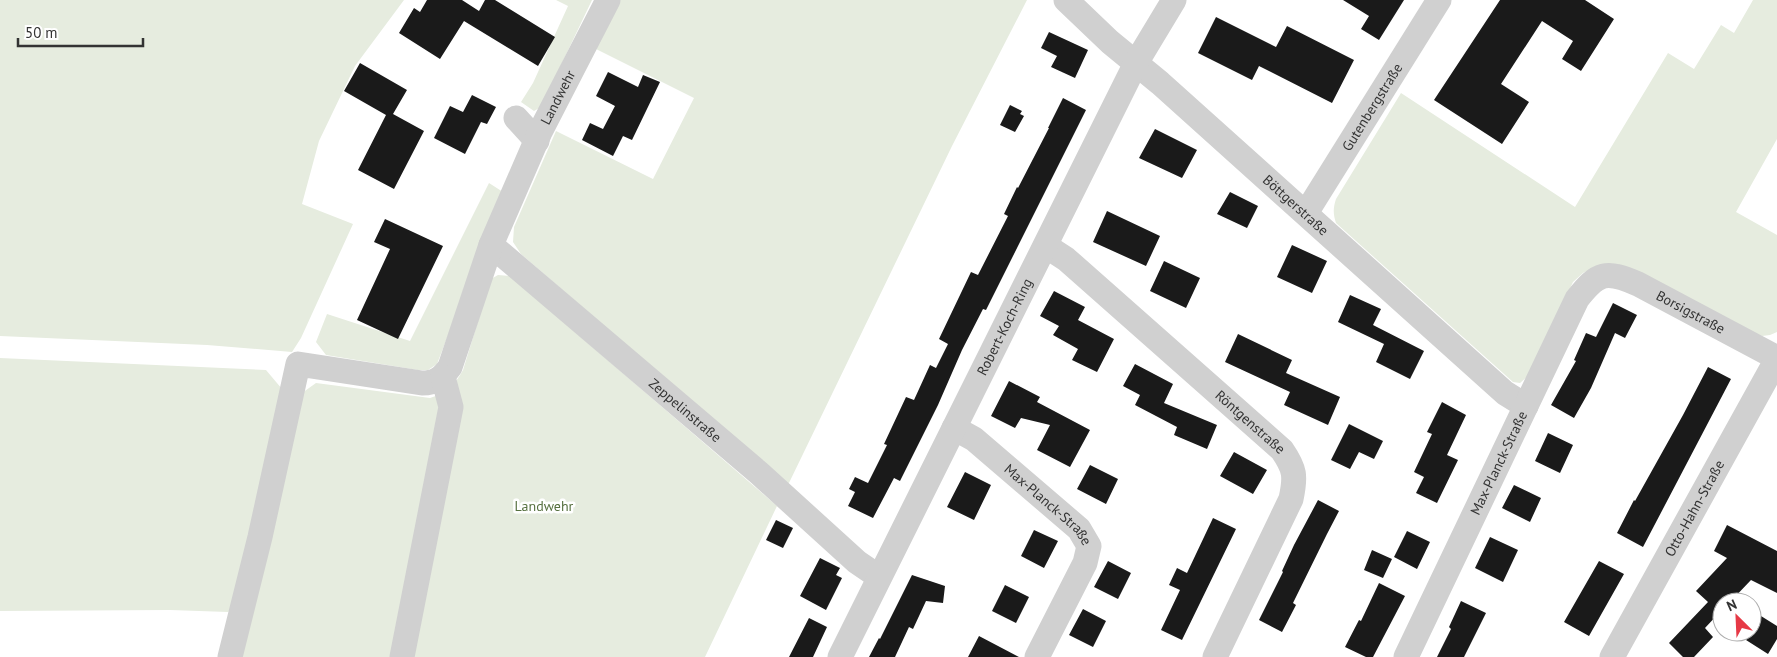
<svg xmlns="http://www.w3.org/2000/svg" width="1777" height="657" viewBox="0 0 1777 657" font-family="'PT Sans',sans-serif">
  <rect width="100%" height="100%" fill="#fff"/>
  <!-- green -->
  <path fill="#e6ecdf" d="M 0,0 L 404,0 L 355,66 L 319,141 L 302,204 L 353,224 L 301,338 L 292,352 L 207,345 L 0,336 Z
    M 556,0 L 592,0 L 541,107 L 534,111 L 521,102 L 533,83 L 568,6 Z
    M 620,0 L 1027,0 L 952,146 L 788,485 L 521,254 L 513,242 L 514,227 L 556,131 L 653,179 L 694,98 L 596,49 Z
    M 1753,0 L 1777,0 L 1777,139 L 1736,212 L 1777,235 L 1777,332 L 1770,335 L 1762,336 L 1597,266 L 1583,273 L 1573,282 L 1529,375 L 1520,383 L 1513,382 L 1336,223 C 1333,214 1333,208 1336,199 L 1401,93 L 1575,207 L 1668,53 L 1694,69 L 1721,25 L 1734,33 Z
    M 489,183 L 503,192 L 437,364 L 428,370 L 418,370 L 326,355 L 316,342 L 327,314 L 410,341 Z
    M 498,275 L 510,276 L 777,506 L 705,657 L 218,657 L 302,393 L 316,383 L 430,398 C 446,393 455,385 463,370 L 491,279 Z
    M 0,358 L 266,370 L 282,389 L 235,607 L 228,612 L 170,610 L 0,611 Z"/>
  <!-- building -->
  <path fill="#1a1a1a" d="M 427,0 L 462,0 L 479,11 L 485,0 L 495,0 L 555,37 L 538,66 L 464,21 L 440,59 L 399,33 L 414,8 L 420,12 Z
    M 1343,0 L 1404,0 L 1379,40 L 1361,29 L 1369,16 Z
    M 1500,0 L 1585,0 L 1614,19 L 1581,71 L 1562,59 L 1573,41 L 1542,21 L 1501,84 L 1529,102 L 1502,144 L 1434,100 Z
    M 1216,17 L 1276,47 L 1287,26 L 1354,60 L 1332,103 L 1259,66 L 1252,80 L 1198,53 Z
    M 1049,32 L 1088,50 L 1075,78 L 1051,67 L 1057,56 L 1041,48 Z
    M 360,63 L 407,90 L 393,114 L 424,131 L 394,189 L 358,170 L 386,115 L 344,91 Z
    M 608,72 L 638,87 L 643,75 L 660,82 L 632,140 L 623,136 L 613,156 L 582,140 L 590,123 L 603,129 L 615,106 L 596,96 Z
    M 472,95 L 496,107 L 487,124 L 481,122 L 465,154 L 434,138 L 450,106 L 463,112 Z
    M 1063,98 L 1086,110 L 986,310 L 983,309 L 962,350 L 938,405 L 900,481 L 894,478 L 873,518 L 848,506 L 855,492 L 849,489 L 855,477 L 868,483 L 887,445 L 884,444 L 906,397 L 914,400 L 930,365 L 936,368 L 948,344 L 939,339 L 971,272 L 978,275 L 1008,216 L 1004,214 L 1017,187 L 1018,188 L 1049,128 L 1048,128 Z
    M 1010,105 L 1022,111 L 1020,114 L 1024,116 L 1015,132 L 1000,125 Z
    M 1155,129 L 1197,150 L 1182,178 L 1139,158 Z
    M 1230,192 L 1258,206 L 1247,228 L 1217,214 Z
    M 1107,211 L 1160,236 L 1146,266 L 1093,242 Z
    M 385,219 L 443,246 L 398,339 L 357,320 L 390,249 L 374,242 Z
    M 1292,245 L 1327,261 L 1312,293 L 1277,277 Z
    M 1164,261 L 1200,278 L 1186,308 L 1150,291 Z
    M 1054,291 L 1085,307 L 1078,320 L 1114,339 L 1097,372 L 1072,360 L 1078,349 L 1053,335 L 1059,326 L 1040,316 Z
    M 1350,295 L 1381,309 L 1373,325 L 1424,351 L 1410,379 L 1376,362 L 1384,344 L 1338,322 Z
    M 1613,303 L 1637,315 L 1625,338 L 1615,333 L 1591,388 L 1574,418 L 1551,405 L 1576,361 L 1574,360 L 1586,333 L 1596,337 Z
    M 1238,334 L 1292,360 L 1286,373 L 1340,397 L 1328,425 L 1284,405 L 1290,392 L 1225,362 Z
    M 1135,364 L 1173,384 L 1164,403 L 1217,425 L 1207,449 L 1174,435 L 1177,427 L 1135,405 L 1140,395 L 1123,386 Z
    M 1708,367 L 1731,379 L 1643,547 L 1617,533 L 1634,500 L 1635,501 L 1683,415 Z
    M 1009,381 L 1040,397 L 1037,402 L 1090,430 L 1070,467 L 1037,450 L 1050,425 L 1021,418 L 1015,428 L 991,416 Z
    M 1442,402 L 1466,415 L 1447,455 L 1458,460 L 1437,503 L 1416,493 L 1424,477 L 1414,472 L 1432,434 L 1427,432 Z
    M 1349,424 L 1383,441 L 1374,459 L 1359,452 L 1350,469 L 1331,460 Z
    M 1548,433 L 1573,445 L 1560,473 L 1535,461 Z
    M 1234,452 L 1267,470 L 1253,494 L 1220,476 Z
    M 1090,465 L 1118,479 L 1106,504 L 1077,489 Z
    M 965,472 L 991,485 L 974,520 L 947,507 Z
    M 1514,485 L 1541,498 L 1530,522 L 1502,508 Z
    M 1318,500 L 1339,511 L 1327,534 L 1293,603 L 1296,605 L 1282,632 L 1259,620 L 1283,572 L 1282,571 L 1294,545 Z
    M 1213,518 L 1236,529 L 1182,640 L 1161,630 L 1180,590 L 1169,585 L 1177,568 L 1187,573 Z
    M 776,520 L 793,528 L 783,548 L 766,540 Z
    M 1727,525 L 1777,551 L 1777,593 L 1751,580 L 1730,602 L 1722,602 L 1722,616 L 1719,613 L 1705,628 L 1713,637 L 1694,657 L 1683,657 L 1669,643 L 1708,602 L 1696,591 L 1727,558 L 1714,551 Z
    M 1034,530 L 1058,541 L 1044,568 L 1021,556 Z
    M 1407,531 L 1430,542 L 1417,569 L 1394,557 Z
    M 1490,537 L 1518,550 L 1503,582 L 1475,568 Z
    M 1372,550 L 1392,559 L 1383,578 L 1364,570 Z
    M 820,558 L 840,568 L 836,575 L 842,578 L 826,610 L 800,596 Z
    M 1108,561 L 1131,573 L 1118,599 L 1094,587 Z
    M 1599,561 L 1624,574 L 1589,636 L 1564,622 Z
    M 912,575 L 945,586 L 943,603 L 926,601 L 913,629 L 909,627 L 895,657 L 869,657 L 879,638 L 880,639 Z
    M 1379,583 L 1405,596 L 1373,657 L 1366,657 L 1345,647 L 1359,620 L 1361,621 Z
    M 1005,585 L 1029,597 L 1016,623 L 992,611 Z
    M 1461,601 L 1486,613 L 1464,657 L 1437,657 L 1451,629 L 1449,627 Z
    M 1083,609 L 1106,621 L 1093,647 L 1069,635 Z
    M 1761,616 L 1777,626 L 1777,639 L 1768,654 L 1746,640 Z
    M 809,618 L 827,627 L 813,657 L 789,657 Z
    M 979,636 L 1019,657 L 968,657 Z"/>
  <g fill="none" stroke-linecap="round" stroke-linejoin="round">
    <!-- minor -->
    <g stroke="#d0d0d0" stroke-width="25">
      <path id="s1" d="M 1066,0 L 1110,42 L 1160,83 L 1505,393 L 1526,406"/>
      <path d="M 516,118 L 537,141"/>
      <path id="s2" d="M 1306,213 L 1439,0"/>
      <path id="s3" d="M 491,245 L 759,473 L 857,562 L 879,577"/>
      <path id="s4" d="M 1046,246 L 1066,259 L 1282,450 C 1295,469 1296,476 1291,499 L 1215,657"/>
      <path id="s5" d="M 954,428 L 974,439 L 1079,529 L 1089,546 L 1085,563 L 1037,657"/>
      <path id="s6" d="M 230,657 L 260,537 L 298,364 L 422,383 C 436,383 442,378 450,367 L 491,245 L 540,132 L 608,0"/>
      <path d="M 402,657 L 451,407 L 443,377"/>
      <path id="s7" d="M 840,657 L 1136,63 L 1174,0"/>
      <path id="s8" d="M 1406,657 L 1577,299 C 1598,272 1606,270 1638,284 L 1777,358"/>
      <path id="s9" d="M 1612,657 L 1777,359"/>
    </g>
  </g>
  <g text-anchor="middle" stroke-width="5" stroke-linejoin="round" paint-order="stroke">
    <!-- street labels -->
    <g font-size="14" fill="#333" stroke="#fff">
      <text dy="5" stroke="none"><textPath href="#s6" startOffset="751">Landwehr</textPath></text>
      <text dy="5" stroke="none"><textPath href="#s2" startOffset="125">Gutenbergstraße</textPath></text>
      <text dy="5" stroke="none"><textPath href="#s1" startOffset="308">Böttgerstraße</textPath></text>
      <text dy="5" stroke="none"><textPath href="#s8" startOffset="528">Borsigstraße</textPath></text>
      <text dy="5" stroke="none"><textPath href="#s7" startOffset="369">Robert-Koch-Ring</textPath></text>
      <text dy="5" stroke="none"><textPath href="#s3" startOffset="255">Zeppelinstraße</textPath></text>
      <text dy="5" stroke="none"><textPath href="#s4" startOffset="270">Röntgenstraße</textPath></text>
      <text dy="5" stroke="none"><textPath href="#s8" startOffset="215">Max-Planck-Straße</textPath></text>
      <text dy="5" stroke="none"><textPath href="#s5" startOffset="122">Max-Planck-Straße</textPath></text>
      <text dy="5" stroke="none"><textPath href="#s9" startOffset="170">Otto-Hahn-Straße</textPath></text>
    </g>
    <!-- park labels -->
    <g font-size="14" fill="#56703f" stroke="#fff">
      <text x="544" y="511">Landwehr</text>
    </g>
  </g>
  <!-- north arrow -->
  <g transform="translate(1737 617) rotate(336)"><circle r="24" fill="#ffffff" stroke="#adadad"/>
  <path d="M0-4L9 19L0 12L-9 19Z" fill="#e63946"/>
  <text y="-8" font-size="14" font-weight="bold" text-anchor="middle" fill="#333333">N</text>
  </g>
  <!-- scale -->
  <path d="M18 38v8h125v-8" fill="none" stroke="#333333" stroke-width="2.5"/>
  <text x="25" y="38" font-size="15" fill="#333333" stroke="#ffffff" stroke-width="4" paint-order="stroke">50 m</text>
</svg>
